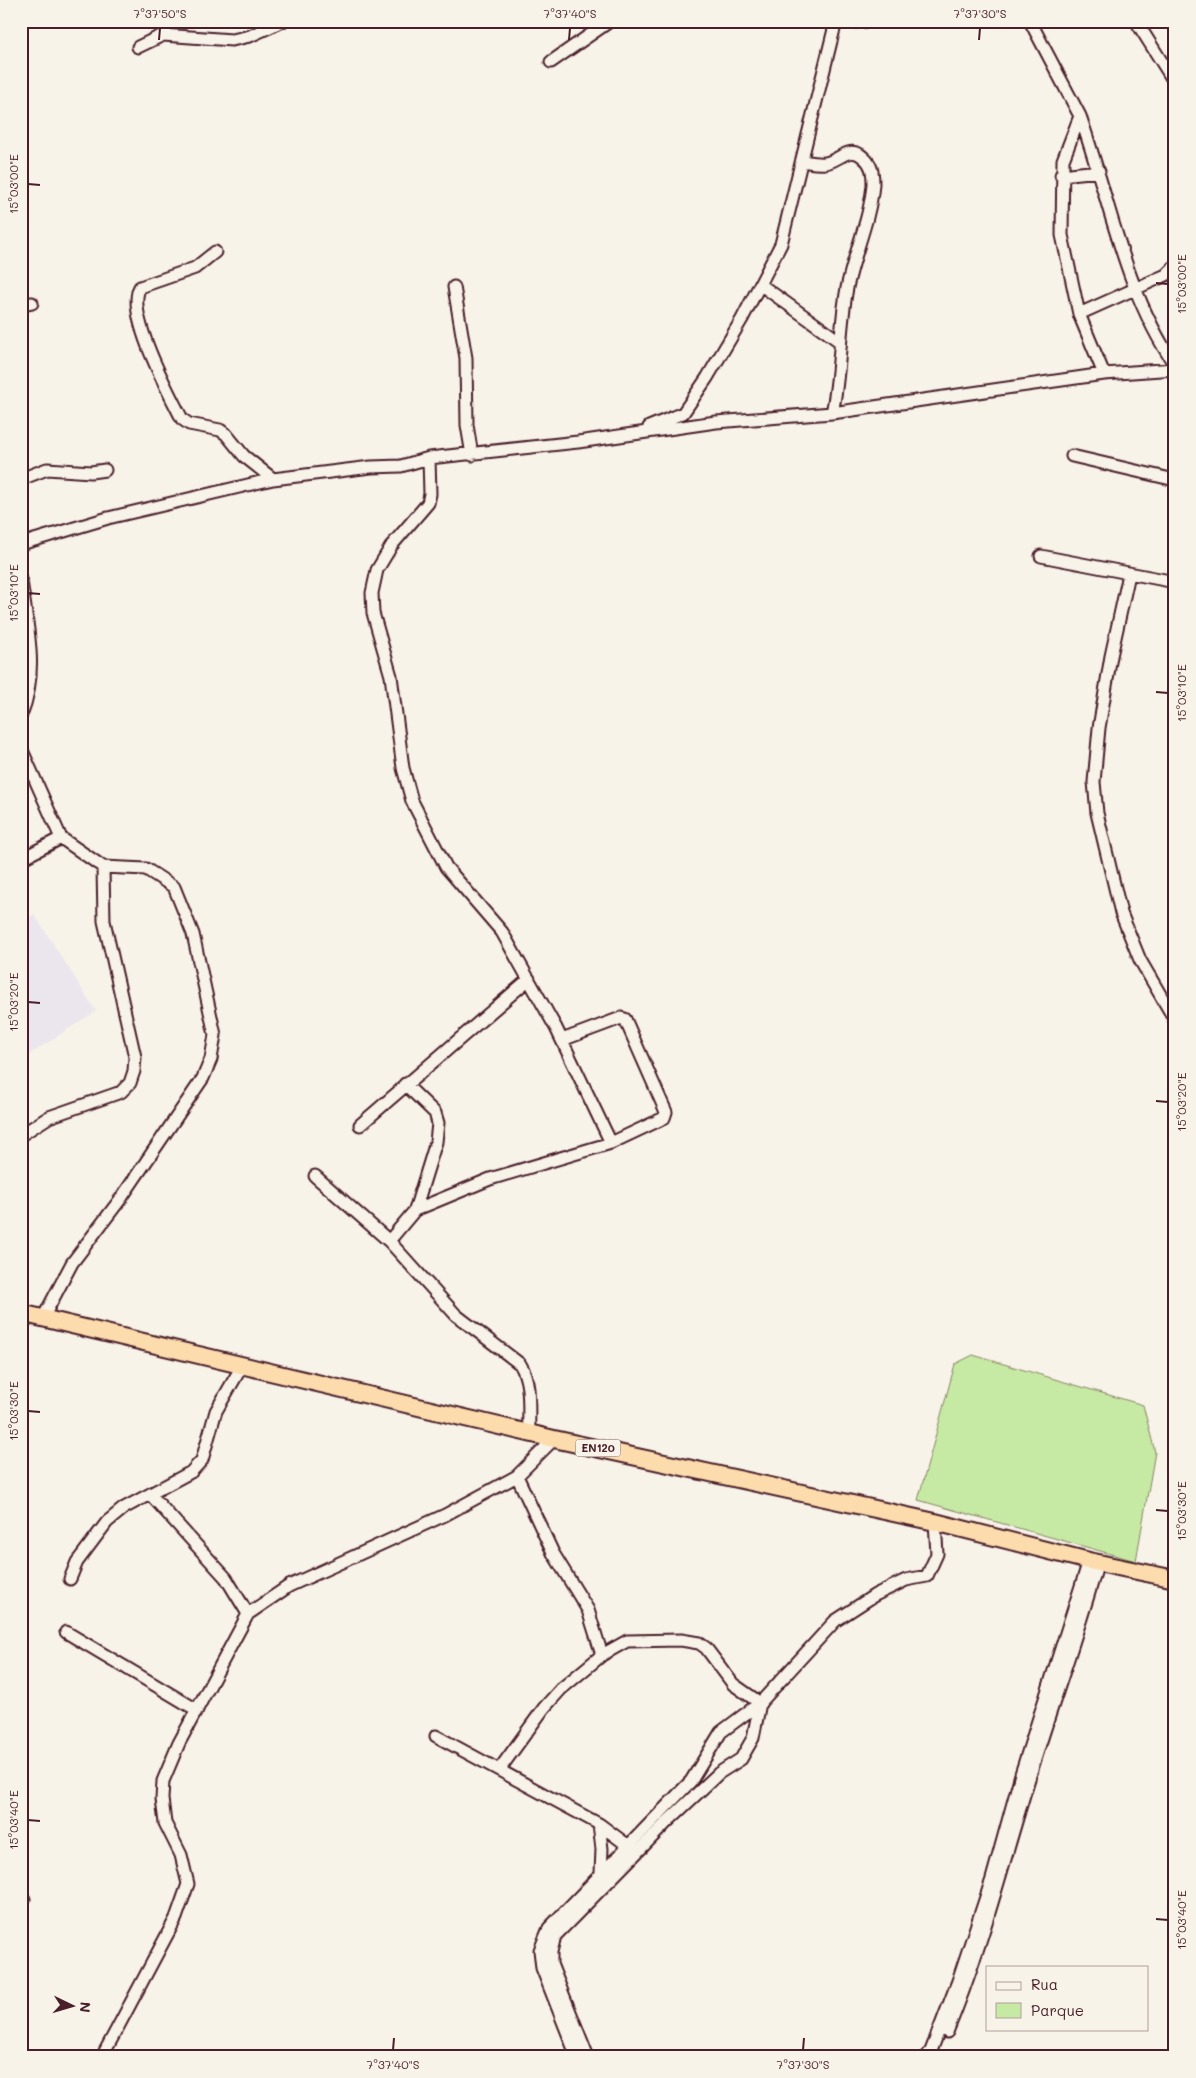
<svg xmlns="http://www.w3.org/2000/svg" width="1196" height="2078" viewBox="0 0 1196 2078" font-family="Mali,sans-serif">
  <rect width="100%" height="100%" fill="#f7f3e8"/>
  <filter id="ink" filterUnits="userSpaceOnUse"><feTurbulence type="fractalNoise" baseFrequency=".02" numOctaves="2"/><feDisplacementMap in="SourceGraphic" scale="10" xChannelSelector="R" yChannelSelector="G"/><feConvolveMatrix kernelMatrix="1 2 1 2 8 2 1 2 1" color-interpolation-filters="sRGB"/></filter>
  <g filter="url(#ink)">
    <!-- built -->
    <path fill="#ebe6ed" d="M 34,914 L 96,1011 L 21,1060 L 21,922 Z"/>
    <!-- green -->
    <path fill="#c6e9a3" stroke="#888467" d="M 973,1355 L 1143,1405 L 1155,1452 L 1136,1561 L 918,1500 L 955,1364 Z"/>
    <g fill="none" stroke-linecap="round" stroke-linejoin="round">
      <defs>
        <path id="minor" d="M 833,21 L 836,23 L 869,21
          M 1030,21 L 1080,116 L 1063,160 L 1062,235 L 1079,314 L 1104,374
          M 1136,21 L 1175,83
          M 138,47 L 163,35 L 232,40 L 250,36 L 283,21
          M 551,62 L 610,21
          M 1080,116 C 1110,200 1124,291 1175,365
          M 802,161 C 809,162 817,164 825,163 C 838,162 849,144 863,157 C 872,164 873,173 873,184 C 870,220 854,253 847,288 C 839,330 841,372 832,413
          M 1061,175 L 1099,171
          M 215,252 L 195,268 L 140,287 C 125,313 169,393 182,419 L 189,424 L 220,430 L 226,434 L 244,456 L 273,479
          M 761,285 L 839,341
          M 454,287 L 466,358 L 467,425 L 472,455
          M 21,305 L 32,303
          M 1079,314 L 1166,275 L 1175,266
          M 649,427 L 683,413 L 707,378 L 742,319 L 781,244 L 836,21
          M 1072,456 L 1175,480
          M 429,458 L 430,494 L 428,503 L 392,545 L 377,570 L 372,593 L 373,613 L 391,676 L 403,768 L 412,801 L 446,867 L 502,932 L 556,1028 L 611,1143
          M 21,479 L 47,469 L 91,472 L 105,470
          M 21,544 L 108,518 L 273,479 L 371,467 L 401,466 L 429,458 L 578,442 L 716,422 L 832,413 L 1104,374 L 1175,369
          M 1041,556 L 1175,582
          M 1129,574 L 1111,656 L 1099,728 L 1094,782 L 1097,813 L 1121,913 L 1140,960 L 1175,1020
          M 21,580 C 27,626 39,672 21,715
          M 21,748 L 61,838 L 103,867 L 146,869 L 174,887 L 193,934 L 215,1035 L 211,1059 L 203,1078 L 122,1197 L 72,1263 L 43,1318
          M 21,859 L 61,838
          M 360,1125 L 529,979
          M 21,1135 L 49,1117 L 121,1092 L 130,1083 L 134,1071 L 135,1057 L 104,921 L 103,867
          M 315,1176 L 389,1241 L 456,1315 L 520,1364 C 532,1383 528,1410 529,1432
          M 415,1210 L 490,1179 L 611,1143 L 664,1118 L 666,1112 L 625,1019 L 621,1018 L 562,1040
          M 389,1241 L 415,1210 L 436,1142 L 438,1123 L 435,1113 L 405,1084
          M 150,1494 L 226,1578 L 248,1614
          M 70,1579 L 77,1562 L 107,1522 L 124,1508 L 191,1472 L 202,1460 L 216,1411 L 242,1366
          M 66,1632 L 197,1710
          M 602,1655 L 627,1641 L 681,1640 L 699,1643 L 706,1648 L 733,1684 L 760,1703
          M 436,1736 L 599,1824 L 634,1850
          M 499,1770 L 544,1708 L 561,1689 L 602,1655 L 588,1610 L 553,1553 L 517,1476
          M 599,1824 L 602,1849 L 601,1873
          M 21,1898 L 24,1899
          M 947,2032 C 978,1958 998,1881 1021,1805 C 1045,1723 1075,1644 1098,1562
          M 102,2057 L 176,1918 L 188,1884 L 181,1855 L 165,1823 L 162,1799 L 163,1781 L 179,1743 L 248,1614 L 289,1586 L 445,1515 L 517,1476 L 554,1439
          M 577,2057 L 542,1968 L 540,1950 L 549,1928 L 691,1781 L 721,1732 L 760,1703 L 835,1621 L 875,1595 L 906,1580 L 927,1576 L 937,1554 L 935,1522
          M 588,2057 L 551,1964 L 551,1952 L 555,1936 L 668,1821 L 719,1773 L 741,1759 L 753,1738 L 760,1703
          M 926,2057 L 931,2051 L 958,1981 L 992,1879 L 1021,1774 L 1089,1561"/>
        <path id="highway" d="M 21,1313 L 554,1439 L 935,1522 L 1089,1561 L 1175,1579"/>
      </defs>
      <!-- minor casing -->
      <use href="#minor" stroke="#4a1f2b" stroke-width="15"/>
      <!-- highway casing -->
      <use href="#highway" stroke="#4a1f2b" stroke-width="20"/>
      <!-- minor -->
      <use href="#minor" stroke="#f7f3e8" stroke-width="11"/>
      <!-- highway -->
      <use href="#highway" stroke="#fcdcac" stroke-width="16"/>
    </g>
  </g>
  <!-- ticks -->
  <path fill="none" stroke="#4a1f2b" stroke-width="2" d="M 159,40 L 160,28M 569,40 L 570,28M 979,40 L 980,28M 28,184 L 40,185M 1156,283 L 1168,284M 28,593 L 40,594M 1156,692 L 1168,693M 28,1002 L 40,1003M 1156,1101 L 1168,1102M 28,1411 L 40,1412M 1156,1510 L 1168,1511M 28,1820 L 40,1821M 1156,1919 L 1168,1920M 393,2050 L 394,2038M 803,2050 L 804,2038"/>
  <g text-anchor="middle" stroke-width="4" stroke-linejoin="round" paint-order="stroke">
    <!-- shield labels -->
    <rect fill="#f7f3e8" stroke="#7e5f64" stroke-width="1" x="575.5" y="1439.5" width="45" height="17" rx="4"/>
    <g font-size="11" font-weight="bold" fill="#4a1f2b">
      <text x="598" y="1452">EN120</text>
    </g>
  </g>
  <!-- margin -->
  <rect width="1196" height="2078" fill="none" stroke="#f7f3e8" stroke-width="55"/>
  <!-- legend -->
  <rect x="986" y="1966" width="162" height="65" fill="#f7f3e8" stroke="#b29e9c"/>
  <rect x="996" y="1982" width="25" height="8" fill="#f7f3e8" stroke="#b29e9c"/>
  <text x="1031" y="1990" font-size="15" fill="#4a1f2b">Rua</text>
  <rect x="996" y="2003" width="25" height="15" fill="#c6e9a3" stroke="#b29e9c"/>
  <text x="1031" y="2016" font-size="15" fill="#4a1f2b">Parque</text>
  <!-- north arrow -->
  <g transform="translate(72 2006) rotate(95)" stroke="#f7f3e8" stroke-width="4" paint-order="stroke">
  <path d="M0-4L9 19L0 12L-9 19Z" fill="#4a1f2b"/>
  <text y="-8" font-size="14" font-weight="bold" text-anchor="middle" fill="#4a1f2b">N</text>
  </g>
  <rect x="28" y="28" width="1140" height="2022" fill="none" stroke="#4a1f2b" stroke-width="2"/>
  <g font-size="12" text-anchor="middle" fill="#4a1f2b">
    <text x="160" y="18">7°37'50"S</text>
    <text x="570" y="18">7°37'40"S</text>
    <text x="980" y="18">7°37'30"S</text>
    <text transform="translate(14 184) rotate(-90)" y="4">15°03'00"E</text>
    <text transform="translate(1182 284) rotate(-90)" y="4">15°03'00"E</text>
    <text transform="translate(14 593) rotate(-90)" y="4">15°03'10"E</text>
    <text transform="translate(1182 693) rotate(-90)" y="4">15°03'10"E</text>
    <text transform="translate(14 1002) rotate(-90)" y="4">15°03'20"E</text>
    <text transform="translate(1182 1102) rotate(-90)" y="4">15°03'20"E</text>
    <text transform="translate(14 1411) rotate(-90)" y="4">15°03'30"E</text>
    <text transform="translate(1182 1511) rotate(-90)" y="4">15°03'30"E</text>
    <text transform="translate(14 1820) rotate(-90)" y="4">15°03'40"E</text>
    <text transform="translate(1182 1920) rotate(-90)" y="4">15°03'40"E</text>
    <text x="393" y="2069">7°37'40"S</text>
    <text x="803" y="2069">7°37'30"S</text>
  </g>
</svg>
